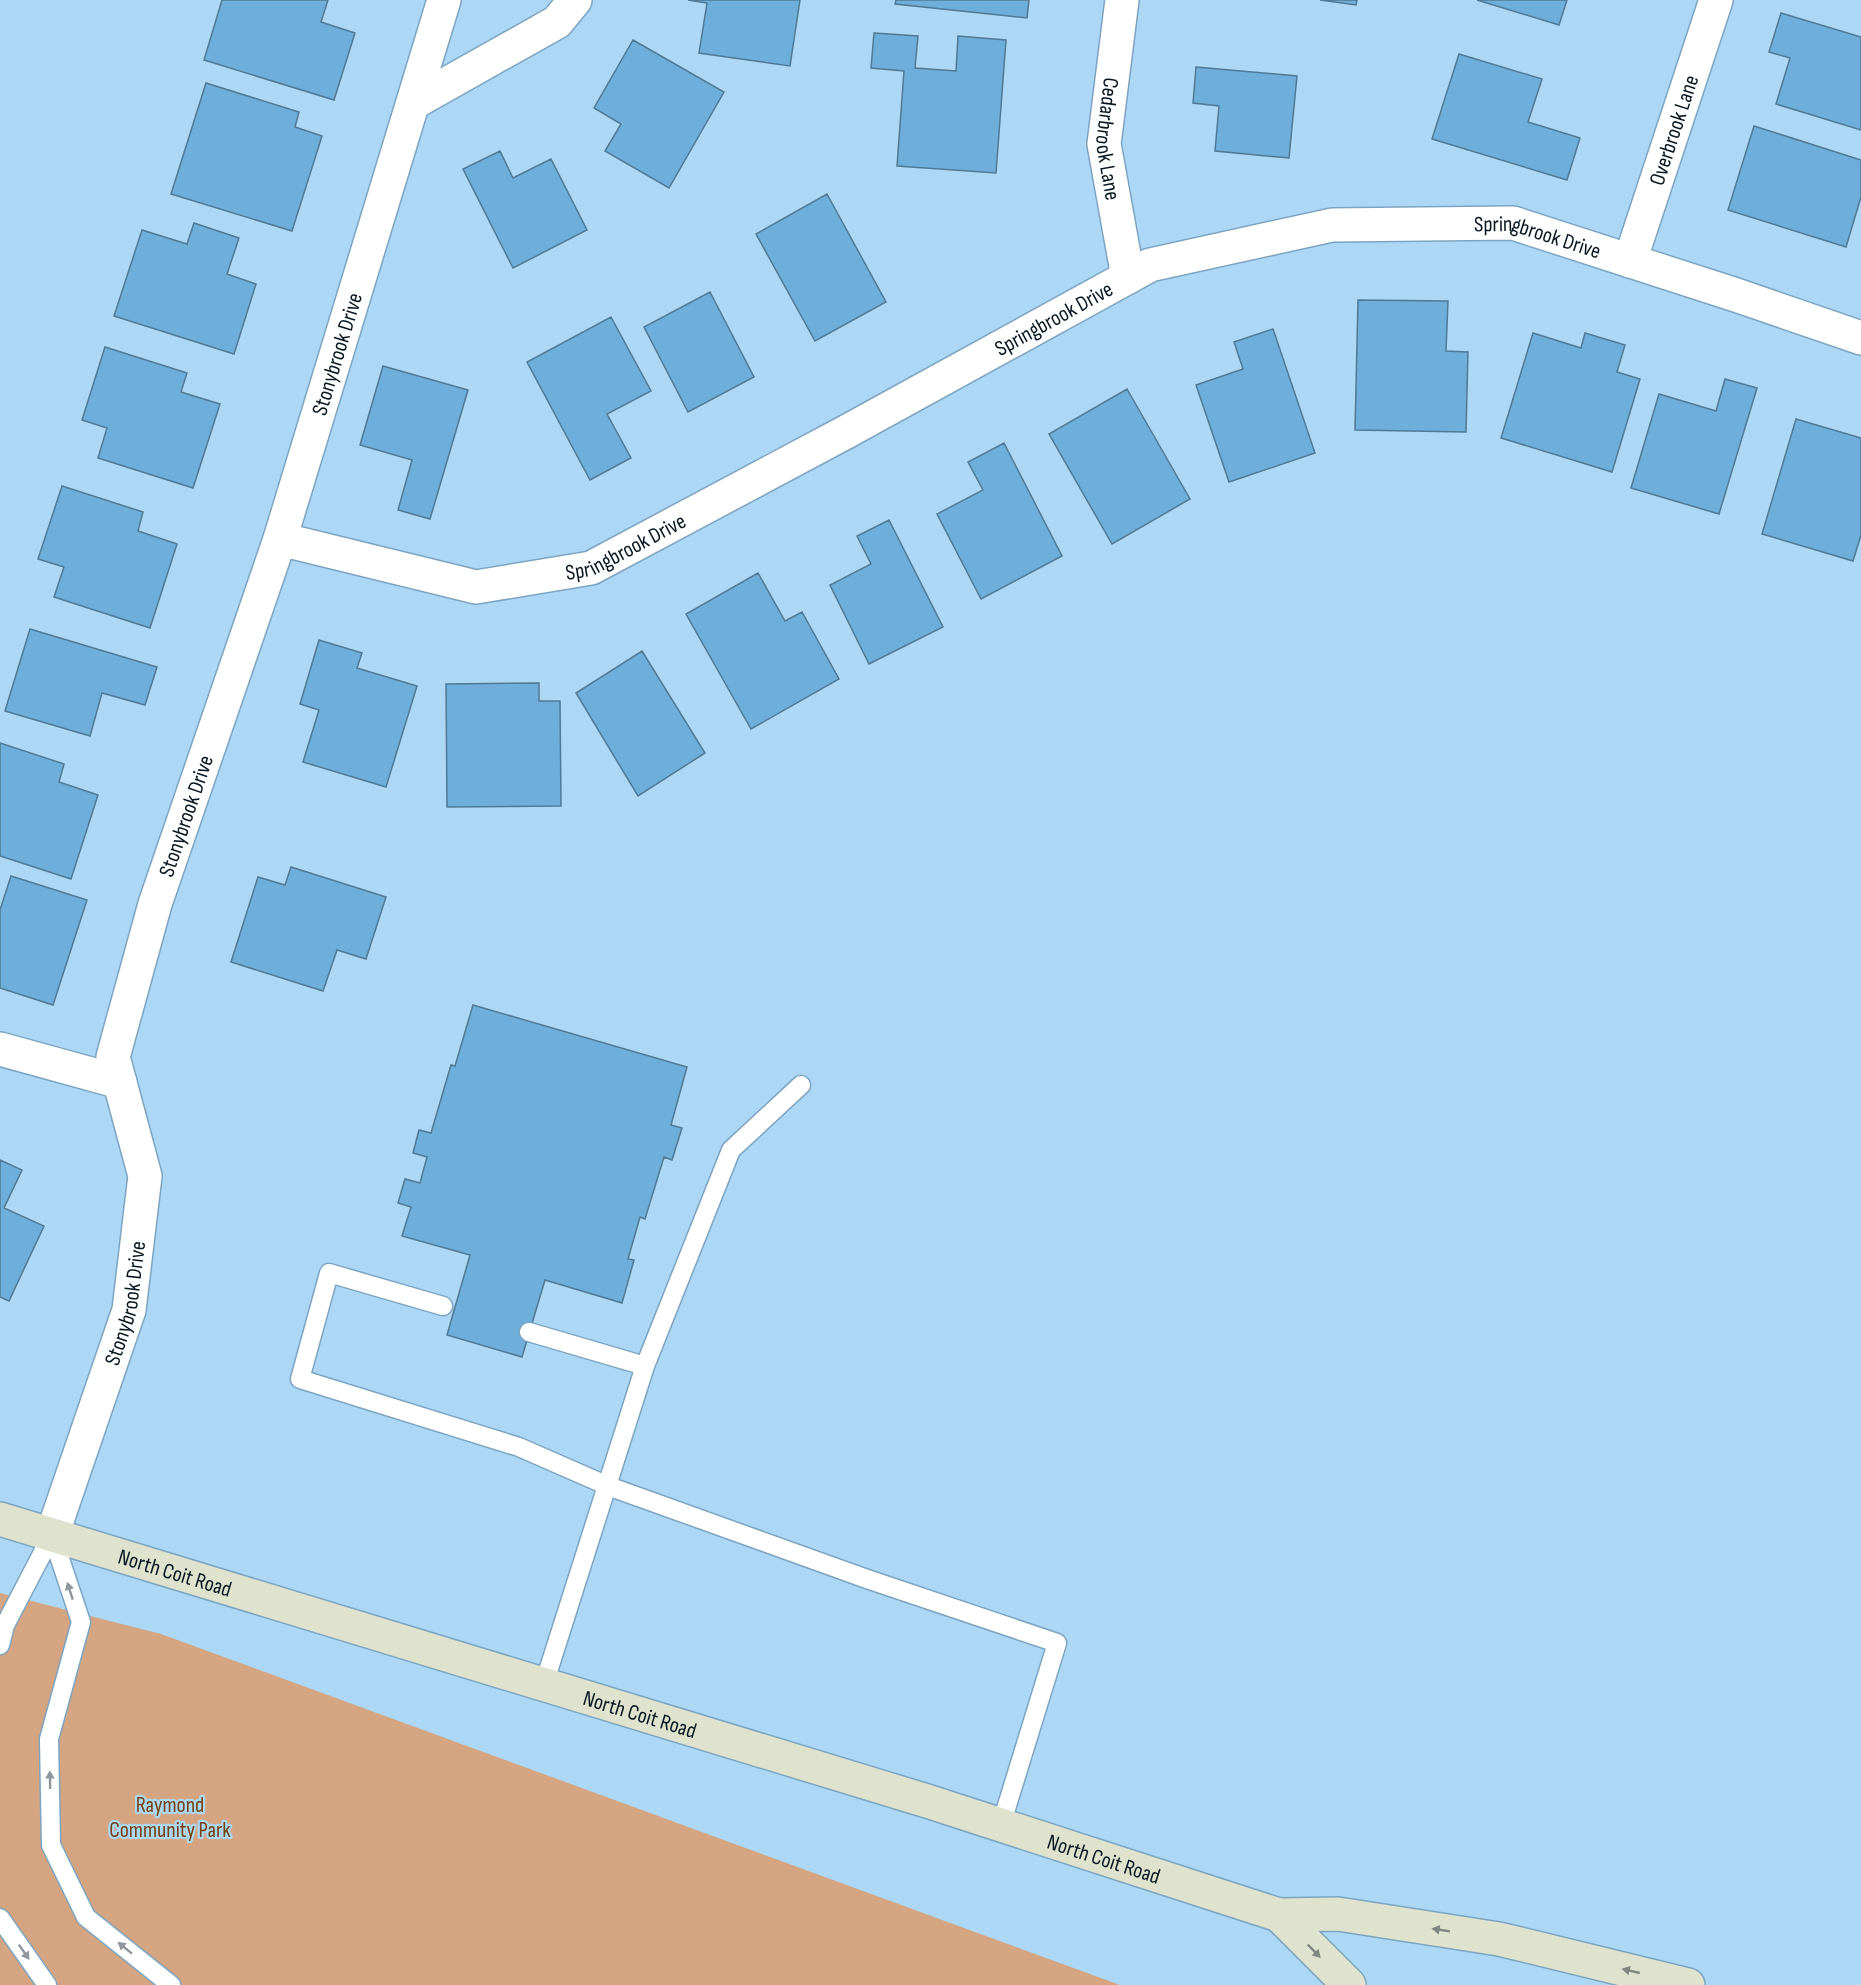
<svg xmlns="http://www.w3.org/2000/svg" width="1861" height="1985" viewBox="0 0 1861 1985" font-family="'Sofia Sans Condensed',sans-serif">
  <rect width="100%" height="100%" fill="#acd7f5"/>
  <!-- green -->
  <path fill="#d4a580" d="M 0,1593 L 161,1634 L 1120,1985 L 0,1985 Z"/>
  <!-- building -->
  <path fill="#6daeda" stroke="#517994" stroke-width="1.5" d="M 222,0 L 328,0 L 321,22 L 355,33 L 334,100 L 204,60 Z
    M 688,0 L 800,0 L 790,66 L 699,53 L 707,3 Z
    M 896,0 L 1029,0 L 1027,18 L 895,4 Z
    M 1320,0 L 1357,0 L 1356,5 Z
    M 1477,0 L 1567,0 L 1559,25 Z
    M 1781,13 L 1861,37 L 1861,130 L 1776,104 L 1790,58 L 1769,52 Z
    M 874,33 L 918,36 L 915,68 L 956,71 L 958,36 L 1006,40 L 996,173 L 897,166 L 904,71 L 871,68 Z
    M 633,40 L 724,92 L 669,188 L 605,151 L 621,124 L 594,108 Z
    M 1459,54 L 1542,79 L 1528,122 L 1580,138 L 1567,180 L 1432,139 Z
    M 1196,67 L 1297,76 L 1289,158 L 1215,151 L 1219,106 L 1193,103 Z
    M 206,83 L 299,112 L 295,127 L 322,136 L 292,231 L 171,194 Z
    M 1754,126 L 1861,160 L 1861,197 L 1846,247 L 1728,210 Z
    M 500,151 L 513,178 L 551,159 L 587,230 L 513,268 L 463,169 Z
    M 827,194 L 886,302 L 815,341 L 756,234 Z
    M 194,223 L 239,238 L 227,274 L 256,284 L 234,354 L 114,316 L 142,230 L 187,244 Z
    M 710,292 L 754,377 L 688,412 L 644,327 Z
    M 1358,300 L 1448,301 L 1446,351 L 1468,352 L 1466,432 L 1355,430 Z
    M 611,317 L 651,391 L 607,414 L 631,458 L 590,480 L 527,362 Z
    M 1273,329 L 1315,453 L 1229,482 L 1196,385 L 1243,369 L 1234,342 Z
    M 1533,333 L 1581,348 L 1585,333 L 1625,345 L 1617,372 L 1640,379 L 1612,472 L 1501,438 Z
    M 105,347 L 187,373 L 181,392 L 220,404 L 193,488 L 98,458 L 107,428 L 82,420 Z
    M 383,366 L 468,390 L 430,519 L 398,510 L 412,460 L 360,445 Z
    M 1725,379 L 1757,388 L 1719,514 L 1631,488 L 1659,394 L 1716,411 Z
    M 1127,389 L 1190,499 L 1112,544 L 1049,434 Z
    M 1796,419 L 1861,438 L 1861,535 L 1853,561 L 1762,534 Z
    M 1004,443 L 1062,556 L 981,599 L 937,514 L 983,490 L 968,462 Z
    M 62,486 L 143,512 L 138,531 L 177,544 L 150,628 L 54,597 L 64,567 L 38,559 Z
    M 889,520 L 943,627 L 869,664 L 830,585 L 871,564 L 857,536 Z
    M 758,573 L 785,621 L 802,612 L 839,679 L 751,729 L 686,614 Z
    M 30,629 L 157,667 L 145,705 L 102,693 L 90,736 L 5,711 Z
    M 319,640 L 362,653 L 357,668 L 417,686 L 386,787 L 303,762 L 319,710 L 300,704 Z
    M 642,651 L 705,753 L 638,796 L 576,693 Z
    M 539,683 L 539,701 L 560,701 L 561,806 L 447,807 L 446,684 Z
    M 0,743 L 64,764 L 59,782 L 98,795 L 71,879 L 0,856 Z
    M 291,867 L 386,897 L 366,959 L 337,950 L 323,991 L 231,962 L 258,877 L 285,885 Z
    M 11,876 L 87,900 L 53,1005 L 0,988 L 0,910 Z
    M 473,1005 L 687,1067 L 671,1125 L 682,1128 L 672,1160 L 664,1157 L 645,1219 L 640,1217 L 628,1259 L 634,1260 L 622,1303 L 545,1280 L 522,1357 L 447,1335 L 470,1255 L 402,1236 L 411,1207 L 398,1203 L 405,1179 L 420,1183 L 427,1157 L 413,1153 L 419,1130 L 431,1133 L 451,1065 L 455,1066 Z
    M 0,1160 L 22,1170 L 4,1208 L 44,1226 L 9,1301 L 0,1297 Z"/>
  <g fill="none" stroke-linecap="round" stroke-linejoin="round">
    <defs>
      <path id="service" d="M 443,1306 L 329,1273 L 300,1379 L 519,1447 L 608,1486 L 867,1579 L 1057,1643 L 1001,1825
        M 529,1332 L 645,1366
        M 52,1535 L 81,1622 L 49,1739 L 51,1845 L 86,1917 L 171,1985
        M 0,1645 L 5,1625 L 52,1535
        M 544,1684 L 645,1366 L 731,1150 L 801,1085
        M 0,1918 L 47,1985"/>
      <g id="minor">
        <path id="s1" d="M 1122,0 L 1104,144 L 1128,277"/>
        <path d="M 413,103 L 557,22 L 575,0"/>
        <path id="s2" d="M 1630,261 L 1716,0"/>
        <path id="s3" d="M 280,539 L 476,587 L 591,568 L 846,432 L 1150,265 L 1332,225 L 1513,223 L 1736,295 L 1861,338"/>
        <path d="M 0,1049 L 120,1082"/>
        <path id="s4" d="M 52,1535 L 129,1310 L 145,1176 L 113,1057 L 155,904 L 280,539 L 444,0"/>
      </g>
      <g id="secondary">
        <path id="s5" d="M 0,1519 L 927,1801 L 1279,1915 L 1338,1914 L 1499,1939 L 1688,1985"/>
        <path d="M 1279,1915 L 1349,1985"/>
      </g>
    </defs>
    <!-- service casing -->
    <use href="#service" stroke="#7ca5c2" stroke-width="21"/>
    <!-- minor casing -->
    <use href="#minor" stroke="#7ca5c2" stroke-width="36"/>
    <!-- secondary casing -->
    <use href="#secondary" stroke="#7ca5c2" stroke-width="36"/>
    <!-- service -->
    <use href="#service" stroke="#fff" stroke-width="18"/>
    <!-- minor -->
    <use href="#minor" stroke="#fff" stroke-width="33"/>
    <!-- secondary -->
    <use href="#secondary" stroke="#dfe3ce" stroke-width="33"/>
  </g>
  <!-- one-way arrows -->
  <defs><path id="oneway-solid" d="M-6-.8H1V-3.2L6.5 0L1 3.2V.8H-6Z" transform="scale(1.5)"/></defs>
  <g fill="#8f979c">
    <use href="#oneway-solid" transform="translate(70 1591) rotate(-108)"/>
    <use href="#oneway-solid" transform="translate(50 1780) rotate(-91)"/>
    <use href="#oneway-solid" transform="translate(125 1948) rotate(-141)"/>
    <use href="#oneway-solid" transform="translate(24 1952) rotate(55)"/>
  </g>
  <g fill="#7e8781">
    <use href="#oneway-solid" transform="translate(1441 1930) rotate(-171)"/>
    <use href="#oneway-solid" transform="translate(1314 1951) rotate(46)"/>
    <use href="#oneway-solid" transform="translate(1631 1971) rotate(-167)"/>
  </g>
  <g text-anchor="middle" stroke-width="4.5" stroke-linejoin="round" paint-order="stroke">
    <!-- street labels -->
    <g font-size="22" fill="#071722" stroke="#acd7f5">
      <text dy="8" stroke="none"><textPath href="#s2" startOffset="138">Overbrook Lane</textPath></text>
      <text dy="8" stroke="none"><textPath href="#s1" startOffset="140">Cedarbrook Lane</textPath></text>
      <text dy="8" stroke="none"><textPath href="#s3" startOffset="1348">Springbrook Drive</textPath></text>
      <text dy="8" stroke="none"><textPath href="#s3" startOffset="844">Springbrook Drive</textPath></text>
      <text dy="8" stroke="none"><textPath href="#s4" startOffset="1234">Stonybrook Drive</textPath></text>
      <text dy="8" stroke="none"><textPath href="#s3" startOffset="358">Springbrook Drive</textPath></text>
      <text dy="8" stroke="none"><textPath href="#s4" startOffset="748">Stonybrook Drive</textPath></text>
      <text dy="8" stroke="none"><textPath href="#s4" startOffset="244">Stonybrook Drive</textPath></text>
      <text dy="8" stroke="none"><textPath href="#s5" startOffset="183">North Coit Road</textPath></text>
      <text dy="8" stroke="none"><textPath href="#s5" startOffset="669">North Coit Road</textPath></text>
      <text dy="8" stroke="none"><textPath href="#s5" startOffset="1155">North Coit Road</textPath></text>
    </g>
    <!-- park labels -->
    <g font-size="22" fill="#764006" stroke="#acd7f5">
      <text x="170" y="1812">Raymond<tspan x="170" dy="25">Community Park</tspan></text>
    </g>
  </g>
</svg>
